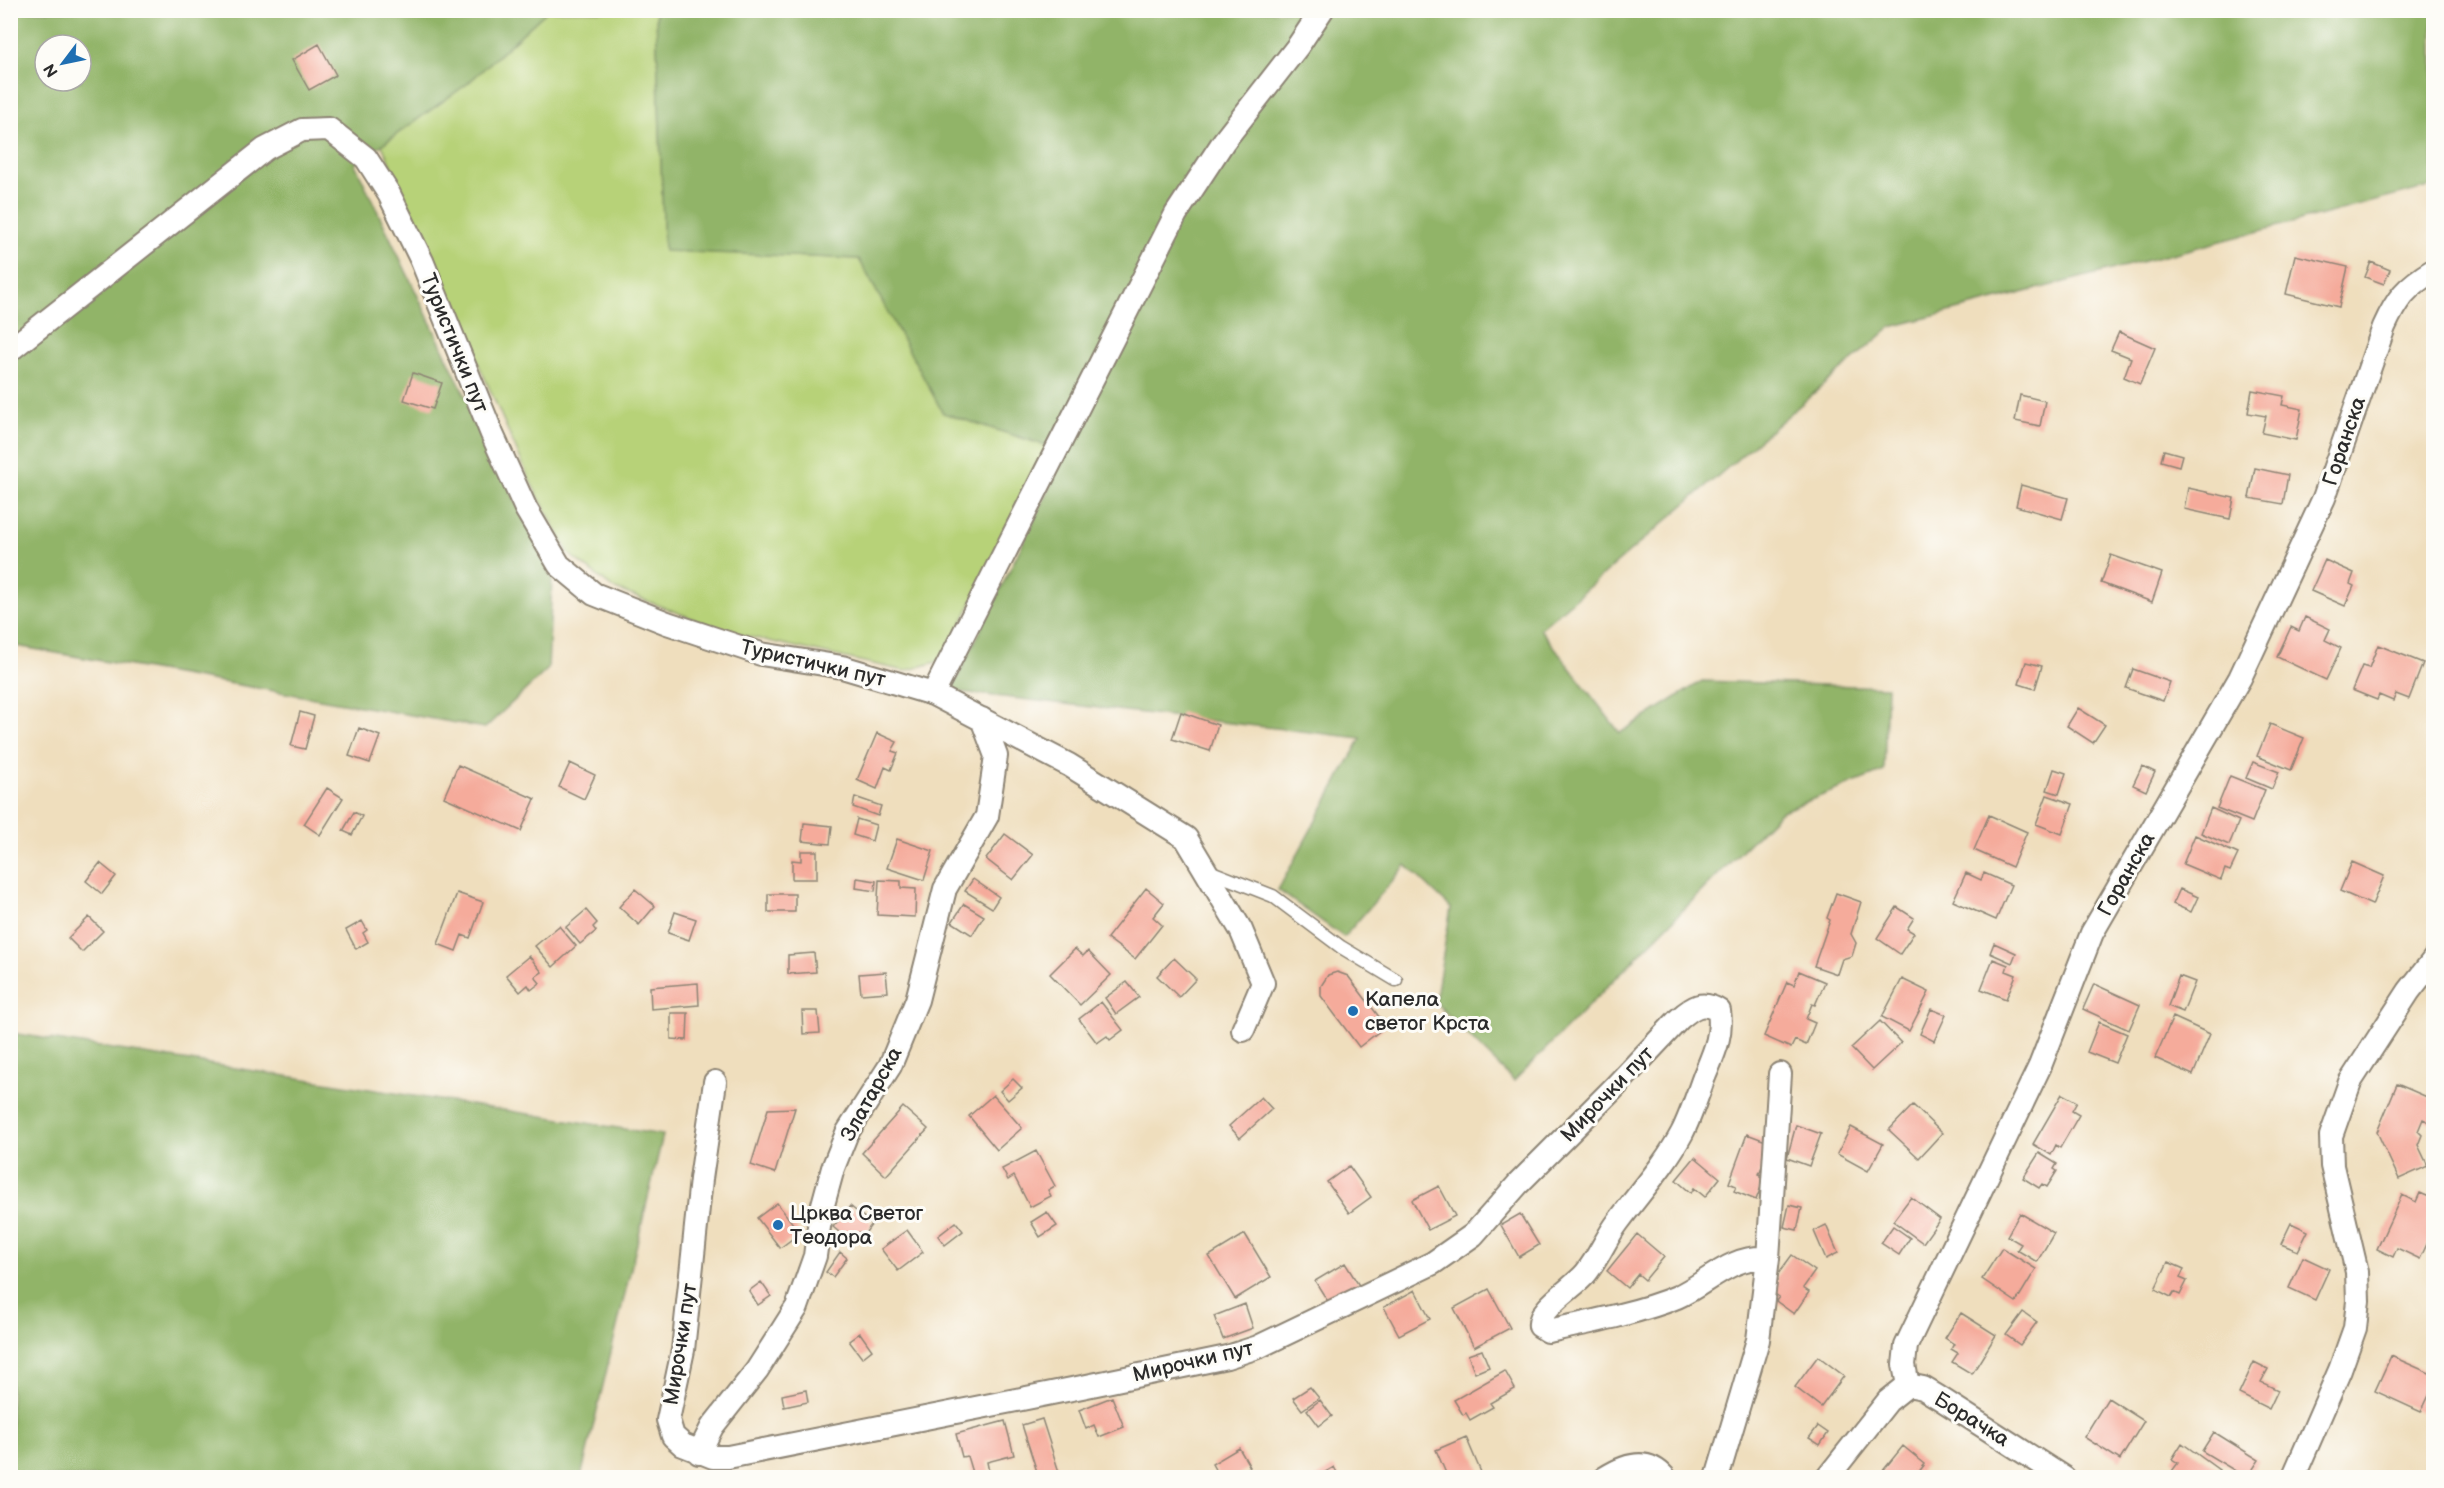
<svg xmlns="http://www.w3.org/2000/svg" width="2444" height="1488" viewBox="0 0 2444 1488" font-family="'Balsamiq Sans',sans-serif">
  <rect width="100%" height="100%" fill="#fdfcf7"/>
  <filter id="ink" filterUnits="userSpaceOnUse"><feTurbulence type="fractalNoise" baseFrequency=".0167" numOctaves="2"/><feDisplacementMap in="SourceGraphic" scale="12" xChannelSelector="R" yChannelSelector="G"/><feConvolveMatrix kernelMatrix="1 2 1 2 8 2 1 2 1" color-interpolation-filters="sRGB"/></filter>
  <filter id="wash" filterUnits="userSpaceOnUse"><feTurbulence type="fractalNoise" baseFrequency=".008" numOctaves="4" result="noise"/><feDisplacementMap in="SourceGraphic" scale="24" xChannelSelector="R" yChannelSelector="G"/><feGaussianBlur stdDeviation="1.35" result="paint"/><feColorMatrix in="noise" values="0 0 0 0 0 0 0 0 0 0 0 0 0 0 0 0 0 1.4 0 .05"/><feComposite in="paint" operator="in"/></filter>
  <g filter="url(#wash)">
    <rect width="100%" height="100%" fill="#efdebd"/>
    <!-- green -->
    <path fill="#b7d278" stroke="#717e52" stroke-width="1.5" d="M 547,11 L 656,11 L 664,250 L 859,259 L 943,413 L 1050,447 L 943,660 L 905,671 L 728,632 L 613,588 L 569,554 L 531,483 L 382,145 L 467,84 Z"/>
    <!-- forest -->
    <path fill="#91b468" stroke="#5e704a" stroke-width="1.5" fill-rule="evenodd" d="M 10,11 L 547,11 L 467,84 L 355,164 L 552,578 L 548,669 L 485,728 L 11,645 ZM 45,45 L 81,45 L 81,81 L 45,81 Z
      M 656,11 L 2433,11 L 2433,186 L 1891,327 L 1540,629 L 1620,733 L 1702,681 L 1887,687 L 1884,771 L 1780,812 L 1514,1081 L 1435,1002 L 1451,908 L 1406,865 L 1344,937 L 1278,890 L 1361,738 L 951,691 L 1067,452 L 943,413 L 859,259 L 664,251 Z
      M 11,1033 L 663,1135 L 581,1477 L 11,1477 Z"/>
    <g id="blocks">
      <!-- building -->
      <path fill="#f5ab9b" d="M 319,44 L 336,75 L 309,90 L 292,60 Z
        M 2295,255 L 2348,267 L 2339,307 L 2286,294 Z
        M 2371,262 L 2390,270 L 2384,284 L 2365,277 Z
        M 2119,332 L 2155,348 L 2140,384 L 2124,377 L 2131,358 L 2111,350 Z
        M 413,373 L 442,383 L 433,409 L 404,400 Z
        M 2252,390 L 2284,396 L 2282,405 L 2302,409 L 2296,440 L 2262,433 L 2266,416 L 2248,413 Z
        M 2020,395 L 2045,401 L 2040,426 L 2015,421 Z
        M 2164,450 L 2182,455 L 2179,466 L 2161,461 Z
        M 2255,468 L 2288,475 L 2283,504 L 2249,498 Z
        M 2021,485 L 2068,498 L 2062,519 L 2016,506 Z
        M 2188,488 L 2234,498 L 2230,519 L 2184,509 Z
        M 2111,555 L 2162,573 L 2152,602 L 2101,583 Z
        M 2325,560 L 2354,573 L 2350,584 L 2354,586 L 2345,606 L 2311,591 Z
        M 2305,617 L 2330,629 L 2325,640 L 2341,648 L 2326,680 L 2277,657 L 2291,627 L 2299,631 Z
        M 2378,645 L 2423,663 L 2409,699 L 2396,694 L 2393,701 L 2379,695 L 2377,700 L 2352,690 L 2362,666 L 2369,668 Z
        M 2026,662 L 2042,666 L 2035,689 L 2019,684 Z
        M 2133,669 L 2170,682 L 2163,701 L 2126,688 Z
        M 2078,708 L 2105,725 L 2093,743 L 2067,726 Z
        M 300,712 L 314,716 L 305,749 L 291,746 Z
        M 1181,712 L 1218,725 L 1210,751 L 1172,739 Z
        M 2270,724 L 2304,738 L 2291,770 L 2257,756 Z
        M 359,728 L 380,736 L 370,763 L 349,756 Z
        M 877,733 L 897,742 L 892,751 L 898,753 L 891,770 L 885,767 L 877,789 L 857,780 Z
        M 2253,762 L 2279,772 L 2272,789 L 2246,778 Z
        M 570,763 L 595,775 L 584,799 L 559,787 Z
        M 458,765 L 535,799 L 521,831 L 444,797 Z
        M 2142,766 L 2155,772 L 2146,791 L 2133,785 Z
        M 2054,769 L 2066,773 L 2059,794 L 2047,790 Z
        M 2230,776 L 2265,790 L 2252,822 L 2217,808 Z
        M 327,788 L 343,798 L 320,835 L 304,824 Z
        M 2047,795 L 2073,804 L 2062,834 L 2036,824 Z
        M 855,797 L 881,806 L 878,816 L 853,807 Z
        M 2211,808 L 2239,821 L 2229,845 L 2201,833 Z
        M 354,812 L 362,816 L 352,835 L 343,831 Z
        M 1989,815 L 2027,832 L 2012,867 L 1974,850 Z
        M 857,819 L 876,825 L 872,841 L 853,835 Z
        M 804,823 L 832,826 L 830,844 L 802,841 Z
        M 1005,834 L 1033,855 L 1013,880 L 986,859 Z
        M 2195,835 L 2238,854 L 2230,871 L 2225,869 L 2221,880 L 2183,864 Z
        M 897,839 L 933,851 L 924,880 L 887,868 Z
        M 801,851 L 817,851 L 817,879 L 792,879 L 792,860 L 801,861 Z
        M 2352,862 L 2384,876 L 2372,905 L 2340,891 Z
        M 100,863 L 116,876 L 102,894 L 86,881 Z
        M 1966,873 L 1981,880 L 1984,873 L 2011,885 L 1996,920 L 1953,901 Z
        M 857,878 L 876,881 L 875,891 L 856,888 Z
        M 973,879 L 999,897 L 992,908 L 965,891 Z
        M 879,880 L 901,881 L 901,888 L 916,889 L 915,917 L 877,915 Z
        M 1146,888 L 1164,903 L 1153,917 L 1162,925 L 1135,959 L 1107,938 Z
        M 635,889 L 655,906 L 639,925 L 619,907 Z
        M 2180,889 L 2198,897 L 2191,912 L 2173,904 Z
        M 457,893 L 483,902 L 470,938 L 462,935 L 456,951 L 438,944 Z
        M 1836,893 L 1861,902 L 1851,934 L 1856,943 L 1852,956 L 1842,959 L 1837,974 L 1814,966 L 1830,920 L 1827,918 Z
        M 768,894 L 795,894 L 795,912 L 768,912 Z
        M 964,904 L 984,916 L 972,935 L 952,922 Z
        M 1897,907 L 1914,918 L 1907,929 L 1914,933 L 1900,954 L 1877,938 Z
        M 586,910 L 597,923 L 593,927 L 596,931 L 580,944 L 566,927 Z
        M 675,912 L 696,919 L 689,940 L 668,933 Z
        M 89,917 L 103,931 L 82,952 L 68,938 Z
        M 362,921 L 367,930 L 363,933 L 368,942 L 356,949 L 346,930 Z
        M 559,926 L 576,946 L 553,967 L 535,946 Z
        M 1994,943 L 2016,953 L 2012,963 L 1990,953 Z
        M 1075,949 L 1083,956 L 1088,951 L 1111,975 L 1080,1005 L 1050,974 Z
        M 814,953 L 816,972 L 788,974 L 788,955 Z
        M 529,956 L 542,972 L 535,977 L 540,983 L 531,990 L 528,985 L 520,992 L 506,975 Z
        M 1174,958 L 1196,979 L 1179,997 L 1157,976 Z
        M 1993,959 L 2008,965 L 2006,971 L 2016,975 L 2006,999 L 1981,989 Z
        M 1799,971 L 1825,982 L 1815,1005 L 1812,1004 L 1806,1019 L 1815,1023 L 1806,1045 L 1795,1040 L 1791,1048 L 1764,1036 L 1787,982 L 1794,985 Z
        M 886,972 L 888,992 L 861,994 L 859,974 Z
        M 1337,972 L 1348,976 L 1386,1026 L 1359,1047 L 1321,996 L 1321,986 L 1328,975 Z
        M 2179,976 L 2195,982 L 2183,1012 L 2168,1006 Z
        M 1902,979 L 1929,992 L 1909,1031 L 1882,1017 Z
        M 1127,982 L 1139,997 L 1116,1014 L 1105,998 Z
        M 698,983 L 699,1005 L 651,1009 L 650,987 Z
        M 2094,984 L 2140,1005 L 2129,1030 L 2083,1009 Z
        M 1101,1002 L 1123,1030 L 1110,1040 L 1107,1036 L 1097,1043 L 1079,1019 Z
        M 1931,1009 L 1946,1015 L 1934,1041 L 1920,1034 Z
        M 802,1011 L 818,1011 L 820,1033 L 803,1034 Z
        M 671,1013 L 688,1013 L 687,1040 L 671,1039 Z
        M 2173,1017 L 2210,1034 L 2193,1075 L 2155,1058 Z
        M 1880,1021 L 1901,1043 L 1872,1070 L 1851,1048 Z
        M 2099,1022 L 2127,1034 L 2115,1063 L 2087,1052 Z
        M 1013,1079 L 1022,1088 L 1008,1100 L 1000,1091 Z
        M 2397,1084 L 2434,1100 L 2433,1124 L 2423,1119 L 2418,1131 L 2422,1135 L 2418,1145 L 2428,1166 L 2399,1179 L 2377,1132 Z
        M 2062,1094 L 2077,1102 L 2072,1111 L 2079,1115 L 2060,1148 L 2056,1145 L 2051,1155 L 2033,1144 Z
        M 993,1095 L 1022,1128 L 997,1150 L 969,1116 Z
        M 1261,1097 L 1272,1109 L 1240,1138 L 1229,1126 Z
        M 1913,1105 L 1942,1133 L 1919,1158 L 1889,1130 Z
        M 903,1107 L 928,1129 L 886,1176 L 862,1153 Z
        M 795,1108 L 775,1173 L 751,1165 L 768,1109 Z
        M 1796,1125 L 1821,1134 L 1809,1166 L 1787,1158 Z
        M 1851,1127 L 1883,1144 L 1868,1171 L 1837,1154 Z
        M 1747,1134 L 1771,1143 L 1759,1174 L 1765,1176 L 1756,1200 L 1734,1191 L 1736,1186 L 1729,1183 Z
        M 1036,1151 L 1055,1186 L 1048,1190 L 1051,1196 L 1030,1207 L 1014,1176 L 1008,1180 L 1002,1169 Z
        M 2039,1153 L 2057,1164 L 2054,1169 L 2057,1171 L 2047,1187 L 2042,1184 L 2039,1188 L 2023,1178 Z
        M 1695,1157 L 1720,1178 L 1705,1197 L 1694,1188 L 1691,1193 L 1676,1180 Z
        M 1349,1166 L 1371,1197 L 1349,1213 L 1327,1182 Z
        M 1439,1186 L 1455,1216 L 1428,1230 L 1412,1200 Z
        M 2420,1193 L 2434,1199 L 2434,1229 L 2420,1259 L 2397,1248 L 2393,1257 L 2377,1249 L 2402,1195 L 2416,1202 Z
        M 1911,1197 L 1940,1219 L 1923,1243 L 1893,1221 Z
        M 777,1203 L 800,1233 L 780,1248 L 757,1218 Z
        M 1789,1205 L 1802,1208 L 1797,1230 L 1784,1227 Z
        M 850,1206 L 872,1224 L 863,1236 L 859,1232 L 854,1238 L 848,1233 L 845,1237 L 833,1227 Z
        M 1047,1212 L 1057,1226 L 1040,1237 L 1031,1222 Z
        M 2020,1213 L 2054,1233 L 2037,1262 L 2017,1250 L 2021,1244 L 2007,1236 Z
        M 1520,1214 L 1539,1245 L 1519,1257 L 1501,1225 Z
        M 956,1222 L 963,1231 L 945,1245 L 938,1236 Z
        M 2291,1223 L 2308,1231 L 2298,1251 L 2281,1244 Z
        M 1826,1225 L 1838,1253 L 1826,1259 L 1814,1231 Z
        M 1893,1226 L 1910,1238 L 1899,1255 L 1881,1243 Z
        M 907,1230 L 923,1252 L 898,1271 L 881,1249 Z
        M 1245,1234 L 1271,1277 L 1235,1299 L 1209,1256 Z
        M 1637,1234 L 1664,1257 L 1645,1280 L 1638,1274 L 1627,1288 L 1607,1271 Z
        M 2002,1248 L 2036,1269 L 2016,1302 L 1982,1279 Z
        M 840,1252 L 847,1258 L 833,1277 L 826,1272 Z
        M 1792,1255 L 1815,1271 L 1803,1288 L 1809,1292 L 1794,1314 L 1776,1301 L 1779,1297 L 1771,1291 L 1778,1280 L 1775,1278 Z
        M 2303,1257 L 2329,1269 L 2315,1300 L 2289,1288 Z
        M 2168,1262 L 2184,1269 L 2180,1278 L 2187,1281 L 2180,1295 L 2174,1292 L 2171,1297 L 2155,1289 Z
        M 1345,1263 L 1360,1287 L 1330,1305 L 1315,1281 Z
        M 761,1282 L 771,1296 L 758,1305 L 749,1291 Z
        M 1489,1289 L 1510,1328 L 1474,1347 L 1454,1308 Z
        M 1415,1290 L 1430,1319 L 1399,1335 L 1384,1307 Z
        M 1245,1304 L 1253,1328 L 1223,1339 L 1214,1316 Z
        M 2023,1312 L 2037,1322 L 2020,1345 L 2006,1335 Z
        M 1961,1313 L 1996,1335 L 1972,1374 L 1952,1362 L 1958,1353 L 1951,1349 L 1954,1344 L 1945,1338 Z
        M 860,1333 L 872,1350 L 862,1358 L 849,1341 Z
        M 1482,1350 L 1489,1367 L 1475,1373 L 1468,1355 Z
        M 1818,1356 L 1844,1376 L 1821,1407 L 1795,1387 Z
        M 2391,1356 L 2434,1375 L 2434,1385 L 2421,1412 L 2375,1391 Z
        M 2254,1362 L 2268,1369 L 2261,1382 L 2278,1390 L 2269,1409 L 2239,1394 Z
        M 1505,1371 L 1515,1389 L 1490,1403 L 1493,1407 L 1470,1420 L 1466,1413 L 1463,1415 L 1454,1400 Z
        M 1310,1387 L 1319,1398 L 1302,1410 L 1293,1398 Z
        M 806,1390 L 808,1402 L 784,1407 L 782,1395 Z
        M 1112,1397 L 1124,1427 L 1099,1437 L 1094,1425 L 1086,1429 L 1079,1410 Z
        M 2108,1398 L 2144,1421 L 2120,1460 L 2084,1437 Z
        M 1320,1400 L 1332,1416 L 1319,1426 L 1307,1410 Z
        M 1042,1419 L 1059,1472 L 1039,1478 L 1022,1425 Z
        M 1005,1421 L 1014,1455 L 987,1462 L 989,1472 L 973,1476 L 967,1456 L 962,1457 L 956,1434 Z
        M 1818,1426 L 1828,1433 L 1820,1445 L 1809,1438 Z
        M 2214,1432 L 2259,1460 L 2247,1478 L 2202,1451 Z
        M 1466,1437 L 1483,1477 L 1448,1478 L 1436,1450 Z
        M 2182,1443 L 2219,1470 L 2214,1478 L 2167,1478 L 2178,1463 L 2172,1459 Z
        M 1903,1446 L 1925,1464 L 1914,1478 L 1877,1478 Z
        M 1239,1448 L 1250,1467 L 1233,1478 L 1220,1478 L 1212,1464 Z
        M 1334,1467 L 1340,1478 L 1315,1478 Z"/>
    </g>
  </g>
  <g filter="url(#ink)">
    <use href="#blocks" fill-opacity="0" stroke="#8d8474" stroke-width="1.5"/>
    <g fill="none" stroke-linecap="round" stroke-linejoin="round">
      <defs>
        <path id="lane" d="M 1209,871 L 1273,896 L 1341,947 L 1396,980"/>
        <path id="street" d="M 10,350 L 265,149 L 302,130 L 329,129 L 366,158 L 389,194 L 422,261 L 492,434 L 526,509 L 559,565 L 594,594 L 667,623 L 761,654 L 842,667 L 933,694 L 1069,765 L 1186,838 L 1241,930 L 1263,983 L 1243,1030
          M 933,694 L 1176,214 L 1224,141 L 1298,46 L 1322,10
          M 715,1082 L 701,1179 L 683,1350 L 668,1420 L 673,1436 L 683,1445 L 713,1457 L 728,1457 L 1082,1387 L 1227,1357 L 1258,1347 L 1433,1263 L 1473,1235 L 1518,1184 L 1612,1090 L 1679,1019 C 1693,1007 1702,1000 1719,1011 C 1723,1036 1713,1055 1704,1077 C 1697,1096 1691,1115 1682,1133 C 1665,1165 1639,1193 1618,1222 C 1606,1238 1599,1257 1586,1273 C 1575,1287 1537,1309 1540,1326 L 1548,1331 C 1586,1323 1642,1312 1677,1297 C 1708,1283 1731,1255 1768,1258
          M 1908,1385 L 1904,1365 L 1906,1346 L 2040,1066 L 2092,933 L 2240,678 L 2324,498 L 2384,327 C 2397,298 2406,287 2434,270
          M 1908,1385 L 1923,1388 L 1938,1397 L 2064,1478
          M 699,1453 L 712,1427 L 757,1370 L 797,1307 L 815,1256 L 821,1212 L 833,1168 L 847,1133 L 890,1066 L 917,1000 L 945,889 L 987,816 L 996,756 L 982,719
          M 1605,1478 C 1625,1465 1647,1457 1665,1478
          M 1717,1478 L 1758,1340 L 1768,1258 L 1780,1074
          M 1827,1478 L 1888,1401 L 1908,1385
          M 2293,1478 L 2340,1370 L 2355,1328 L 2358,1301 L 2357,1272 L 2332,1166 L 2331,1136 L 2350,1082 L 2409,991 L 2434,959"/>
      </defs>
      <!-- lane casing -->
      <use href="#lane" stroke="#8d8474" stroke-width="15"/>
      <!-- street casing -->
      <use href="#street" stroke="#8d8474" stroke-width="26"/>
      <!-- lane -->
      <use href="#lane" stroke="#fff" stroke-width="12"/>
      <!-- street -->
      <use href="#street" stroke="#fff" stroke-width="22"/>
    </g>
  </g>
  <!-- markers -->
  <g fill="#1f6fb2" stroke="#fdfcf7" stroke-width="2">
    <circle cx="1353" cy="1011" r="6"/>
    <circle cx="778" cy="1225" r="6"/>
  </g>
  <g text-anchor="middle" stroke-width="6" stroke-linejoin="round" paint-order="stroke">
    <!-- street labels -->
    <g font-size="21" fill="#2b2b2b" stroke="#fdfcf7">
      <text transform="translate(455 343) rotate(68)" y="7">Туристички пут</text>
      <text transform="translate(2344 441) rotate(-71)" y="7">Горанска</text>
      <text transform="translate(813 663) rotate(13)" y="7">Туристички пут</text>
      <text transform="translate(2126 874) rotate(-60)" y="7">Горанска</text>
      <text transform="translate(871 1094) rotate(-61)" y="7">Златарска</text>
      <text transform="translate(1607 1094) rotate(-46)" y="7">Мирочки пут</text>
      <text transform="translate(680 1344) rotate(-81)" y="7">Мирочки пут</text>
      <text transform="translate(1193 1361) rotate(-13)" y="7">Мирочки пут</text>
      <text transform="translate(1972 1419) rotate(32)" y="7">Борачка</text>
    </g>
    <!-- poi labels -->
    <g font-size="21" fill="#2b2b2b" stroke="#fdfcf7" text-anchor="start">
      <text x="1365" y="1006">Капела<tspan x="1365" dy="24">светог Крста</tspan></text>
      <text x="790" y="1220">Црква Светог<tspan x="790" dy="24">Теодора</tspan></text>
    </g>
  </g>
  <!-- margin -->
  <rect width="2444" height="1488" fill="none" stroke="#fdfcf7" stroke-width="36"/>
  <!-- north arrow -->
  <g transform="translate(63 63) rotate(238)"><circle r="28" fill="#fdfcf7" stroke="#a9a8a5" stroke-width="1.5"/>
  <path d="M0-4.5L10 22L0 15L-10 22Z" fill="#1f6fb2"/>
  <text y="-9" font-size="16" font-weight="bold" text-anchor="middle" fill="#2b2b2b">N</text>
  </g>
</svg>
